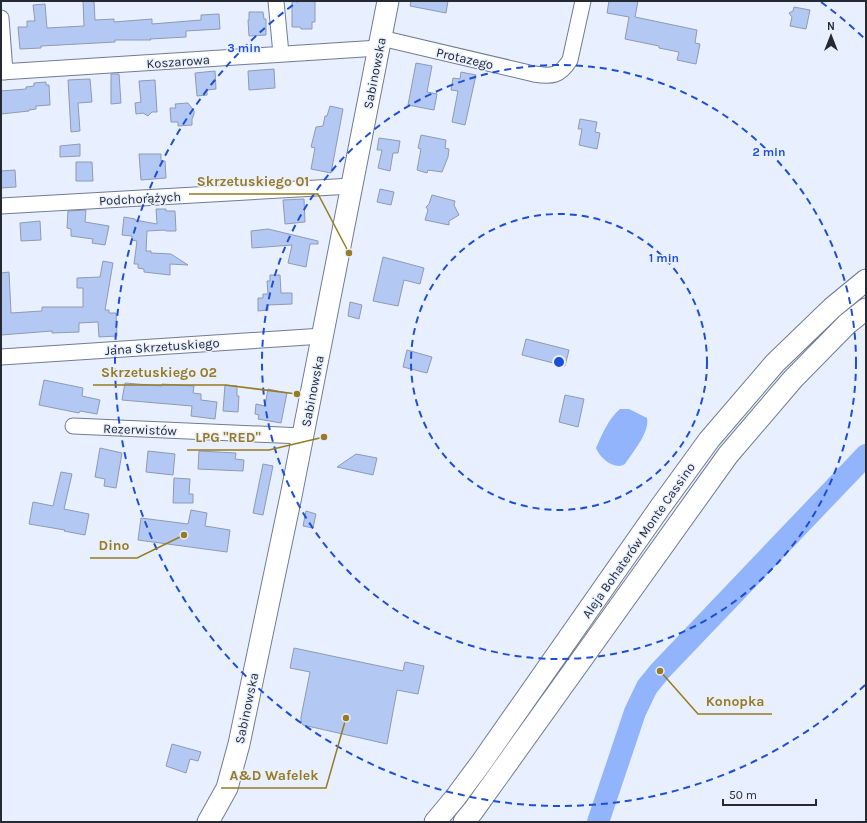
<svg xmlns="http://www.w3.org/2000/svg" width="867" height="823" viewBox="0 0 867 823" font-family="Karla,sans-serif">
  <rect width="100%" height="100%" fill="#e8f0ff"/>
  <!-- water -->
  <path fill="#91b4fc" d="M 620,409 L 629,409 L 647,418 C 650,432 633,452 625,464 C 623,465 621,466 619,466 C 609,466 599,456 596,448 C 602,435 608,419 620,409 Z"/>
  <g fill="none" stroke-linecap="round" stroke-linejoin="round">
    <!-- river -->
    <path stroke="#91b4fc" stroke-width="22" d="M 598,822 L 635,712 L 647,687 L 660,671 L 866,455"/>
  </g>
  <!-- building -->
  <path fill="#b3c9f4" stroke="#8e9ab1" d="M 83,1 L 94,1 L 95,20 L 114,19 L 114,22 L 152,19 L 152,24 L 201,20 L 201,15 L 219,14 L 220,29 L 186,31 L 186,37 L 150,39 L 151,40 L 115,40 L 115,42 L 41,46 L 41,48 L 20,49 L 18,27 L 27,27 L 27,21 L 35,21 L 33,5 L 45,4 L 47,28 L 84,26 Z
    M 292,1 L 315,1 L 315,22 L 312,22 L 312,29 L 301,29 L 300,27 L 292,27 Z
    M 411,1 L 448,1 L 446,13 L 410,6 Z
    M 609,1 L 638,1 L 635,17 L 697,30 L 695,43 L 700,44 L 696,64 L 677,60 L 679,52 L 659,48 L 659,46 L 625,39 L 629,17 L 607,13 Z
    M 794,7 L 810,10 L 806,29 L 790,26 L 792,17 L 789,13 L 793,11 Z
    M 249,12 L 263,12 L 264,19 L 266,19 L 266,35 L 249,36 L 248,20 L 249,20 Z
    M 416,63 L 432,66 L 427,92 L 437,94 L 434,110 L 408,105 Z
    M 274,69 L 275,88 L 249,90 L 248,71 Z
    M 215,71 L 216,89 L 207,90 L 207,95 L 197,96 L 195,73 Z
    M 461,72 L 476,75 L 465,125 L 452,122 L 458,91 L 451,90 L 453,78 L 460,79 Z
    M 111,74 L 119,74 L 121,103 L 111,104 Z
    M 90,79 L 92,102 L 78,103 L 80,131 L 71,132 L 68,80 Z
    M 155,80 L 157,112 L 152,112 L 148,116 L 143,113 L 136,114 L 135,103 L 141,102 L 139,81 Z
    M 46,82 L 46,85 L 49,85 L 50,105 L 36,106 L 36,109 L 29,110 L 29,111 L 1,114 L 1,91 L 26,89 L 26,87 L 34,86 L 34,83 Z
    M 188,103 L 194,111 L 194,114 L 192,119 L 192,125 L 178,126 L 178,122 L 171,122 L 170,108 L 176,108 L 175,104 Z
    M 330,106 L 343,109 L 331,173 L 311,169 L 315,148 L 311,147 L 316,127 L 323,126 L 325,116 L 327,116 Z
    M 580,119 L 597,122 L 595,132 L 600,133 L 597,149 L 579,145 L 582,129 L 578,129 Z
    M 421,135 L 446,140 L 445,148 L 449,149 L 448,157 L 442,172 L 428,170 L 427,173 L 417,170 L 421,149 L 418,148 Z
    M 379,138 L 400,141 L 398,153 L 393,153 L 390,171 L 378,168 L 382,150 L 377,150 Z
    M 80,144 L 80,156 L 60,157 L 60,146 Z
    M 139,154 L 161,154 L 161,161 L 165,161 L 166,178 L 141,180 Z
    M 76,162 L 92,162 L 93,181 L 76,181 Z
    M 15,170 L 16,187 L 1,188 L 1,171 Z
    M 380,189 L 394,192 L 391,205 L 377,202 Z
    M 432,195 L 455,201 L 454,205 L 459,215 L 449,221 L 449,225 L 425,220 L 428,210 L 426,207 L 429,204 Z
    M 304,199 L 305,222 L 285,224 L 283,200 Z
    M 156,209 L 166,209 L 166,211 L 175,211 L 176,231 L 166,231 L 165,230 L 147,231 L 146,251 L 151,251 L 151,253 L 171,254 L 188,265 L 170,264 L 170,275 L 144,272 L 144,269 L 138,268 L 138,264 L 134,264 L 137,241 L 132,240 L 132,236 L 122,235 L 124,217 L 135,219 L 135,220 L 157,224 Z
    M 86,210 L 85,222 L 109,226 L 105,245 L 92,243 L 93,239 L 71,236 L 71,229 L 67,228 L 68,211 Z
    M 40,221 L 41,240 L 21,241 L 20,223 Z
    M 268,229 L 318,241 L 318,244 L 310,244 L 306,267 L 288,263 L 292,245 L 252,248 L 251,231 Z
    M 383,257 L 424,268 L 420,284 L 404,280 L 398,306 L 373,301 Z
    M 103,261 L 113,263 L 105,310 L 109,310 L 109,313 L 116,313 L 117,336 L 99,337 L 98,322 L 79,323 L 79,332 L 52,333 L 52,331 L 1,335 L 1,273 L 9,272 L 11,313 L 42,311 L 42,307 L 83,307 L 83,288 L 77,288 L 77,278 L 100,277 Z
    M 270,275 L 280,275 L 281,293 L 292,293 L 292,304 L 268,305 L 268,310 L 258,311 L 258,298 L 263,298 L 263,294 L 268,294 L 267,281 L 270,281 Z
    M 350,302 L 362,305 L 359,319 L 348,316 Z
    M 526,339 L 569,350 L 565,366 L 522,355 Z
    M 407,350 L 432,357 L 427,373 L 403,367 Z
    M 44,380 L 83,388 L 82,396 L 100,400 L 97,414 L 80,411 L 79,413 L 39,405 Z
    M 125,383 L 162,386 L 162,384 L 194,386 L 193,393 L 201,394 L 201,400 L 217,402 L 215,419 L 191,416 L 192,406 L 122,400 Z
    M 225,385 L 237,386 L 237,396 L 239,396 L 238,412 L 223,411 Z
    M 268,389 L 287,393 L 281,423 L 258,419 L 259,415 L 255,414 L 256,404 L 265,406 Z
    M 565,395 L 584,399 L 578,427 L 559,422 Z
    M 100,448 L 122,453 L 116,488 L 104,486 L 105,479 L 95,477 Z
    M 148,451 L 175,454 L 173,475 L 146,472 Z
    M 199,451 L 236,453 L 235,459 L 244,460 L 243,471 L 198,469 Z
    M 356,454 L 377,458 L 373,475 L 337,467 Z
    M 263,464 L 273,466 L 263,515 L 253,513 Z
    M 61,472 L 72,474 L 64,509 L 89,514 L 85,535 L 64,531 L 65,530 L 29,524 L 33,502 L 53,506 Z
    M 174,478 L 190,479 L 189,494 L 193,494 L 193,503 L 173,503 Z
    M 191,510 L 207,513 L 205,526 L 230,530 L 227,552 L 138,540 L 141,518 L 188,524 Z
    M 306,511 L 316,514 L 313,528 L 303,526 Z
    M 294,648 L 403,671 L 405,662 L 424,666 L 418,694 L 397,690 L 387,744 L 303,725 L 301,722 L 301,717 L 310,672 L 290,668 Z
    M 172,744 L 201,752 L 198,761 L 190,759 L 186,773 L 166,766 Z"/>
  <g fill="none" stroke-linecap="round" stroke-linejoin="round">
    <defs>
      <path id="street" d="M 276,1 L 281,54
        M 1,18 L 5,72
        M 381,38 L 534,74 C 552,77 560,76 570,60 L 583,1
        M 1,72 L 379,48
        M 1,206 L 352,186
        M 1,357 L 323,336
        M 73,426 L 303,436"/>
      <path id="secondary" d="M 208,822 L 227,788 L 239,744 L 291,496 L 388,1
        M 435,822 L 455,798 L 481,763 L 661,506 L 709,440 L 775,363 L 832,308 L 866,280
        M 464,822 L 473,811 L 728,455 L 793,379 L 847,324 L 866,309"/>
    </defs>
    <!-- street casing -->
    <use href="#street" stroke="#707b92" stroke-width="17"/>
    <!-- secondary casing -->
    <use href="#secondary" stroke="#707b92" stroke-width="23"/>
    <!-- street -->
    <use href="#street" stroke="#fff" stroke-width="15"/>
    <!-- secondary -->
    <use href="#secondary" stroke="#fff" stroke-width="21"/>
  </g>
  <!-- distance rings -->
  <g fill="none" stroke="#1d4ed8" stroke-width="2" stroke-dasharray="7 5">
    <circle cx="559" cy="362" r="148"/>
    <circle cx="559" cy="362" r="297"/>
    <path d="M865 685A445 445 0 1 1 297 2M821 2A445 445 0 0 1 865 39"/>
  </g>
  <g text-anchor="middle" stroke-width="3" stroke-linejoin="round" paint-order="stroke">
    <!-- street labels -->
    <g font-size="13" fill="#242932" stroke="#e8f0ff">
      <text transform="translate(465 58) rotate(13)" y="5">Protazego</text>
      <text transform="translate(178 61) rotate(-4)" y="5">Koszarowa</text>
      <text transform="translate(374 73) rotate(-79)" y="5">Sabinowska</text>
      <text transform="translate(140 198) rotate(-3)" y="5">Podchorążych</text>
      <text transform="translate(162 346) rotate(-4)" y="5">Jana Skrzetuskiego</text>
      <text transform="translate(312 391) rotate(-79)" y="5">Sabinowska</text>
      <text transform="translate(140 429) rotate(2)" y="5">Rezerwistów</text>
      <text transform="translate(638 540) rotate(-55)" y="5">Aleja Bohaterów Monte Cassino</text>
      <text transform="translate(246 708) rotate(-78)" y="5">Sabinowska</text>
    </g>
  </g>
  <circle cx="559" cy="362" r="6" fill="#1d4ed8" stroke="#e8f0ff" stroke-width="2"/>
  <g font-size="12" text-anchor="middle" font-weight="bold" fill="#1d4ed8" stroke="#e8f0ff" stroke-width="3" stroke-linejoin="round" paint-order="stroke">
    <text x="244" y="52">3 min</text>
    <text x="769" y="156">2 min</text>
    <text x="664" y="262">1 min</text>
  </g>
  <!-- callouts -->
  <path fill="none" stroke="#977a22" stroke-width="1.5" d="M349 253L318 194H189M297 394L225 385H93M324 437L269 450H187M184 535L137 558H90M660 671L698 714H772M346 718L326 788H221"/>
  <g fill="#977a22" stroke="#e8f0ff" stroke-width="1.5">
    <circle cx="349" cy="253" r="4"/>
    <circle cx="297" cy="394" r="4"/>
    <circle cx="324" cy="437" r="4"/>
    <circle cx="184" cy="535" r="4"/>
    <circle cx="660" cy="671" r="4"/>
    <circle cx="346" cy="718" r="4"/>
  </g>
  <g font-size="14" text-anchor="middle" font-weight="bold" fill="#977a22" stroke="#e8f0ff" stroke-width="3" stroke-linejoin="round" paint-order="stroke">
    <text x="253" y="186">Skrzetuskiego 01</text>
    <text x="159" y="377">Skrzetuskiego 02</text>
    <text x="228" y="442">LPG "RED"</text>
    <text x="114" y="550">Dino</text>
    <text x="735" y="706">Konopka</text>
    <text x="274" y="780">A&amp;D Wafelek</text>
  </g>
  <!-- border -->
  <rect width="867" height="823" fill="none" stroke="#242932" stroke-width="4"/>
  <!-- north arrow -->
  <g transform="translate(831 36)" stroke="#e8f0ff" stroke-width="3" paint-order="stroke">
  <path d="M0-3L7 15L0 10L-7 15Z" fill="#242932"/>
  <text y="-6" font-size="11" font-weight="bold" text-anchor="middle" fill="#242932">N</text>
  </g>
  <!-- scale -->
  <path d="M723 799v6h93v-6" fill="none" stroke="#242932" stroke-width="2"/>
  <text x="729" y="799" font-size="12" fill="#242932" stroke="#e8f0ff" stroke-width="3" paint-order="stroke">50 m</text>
</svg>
